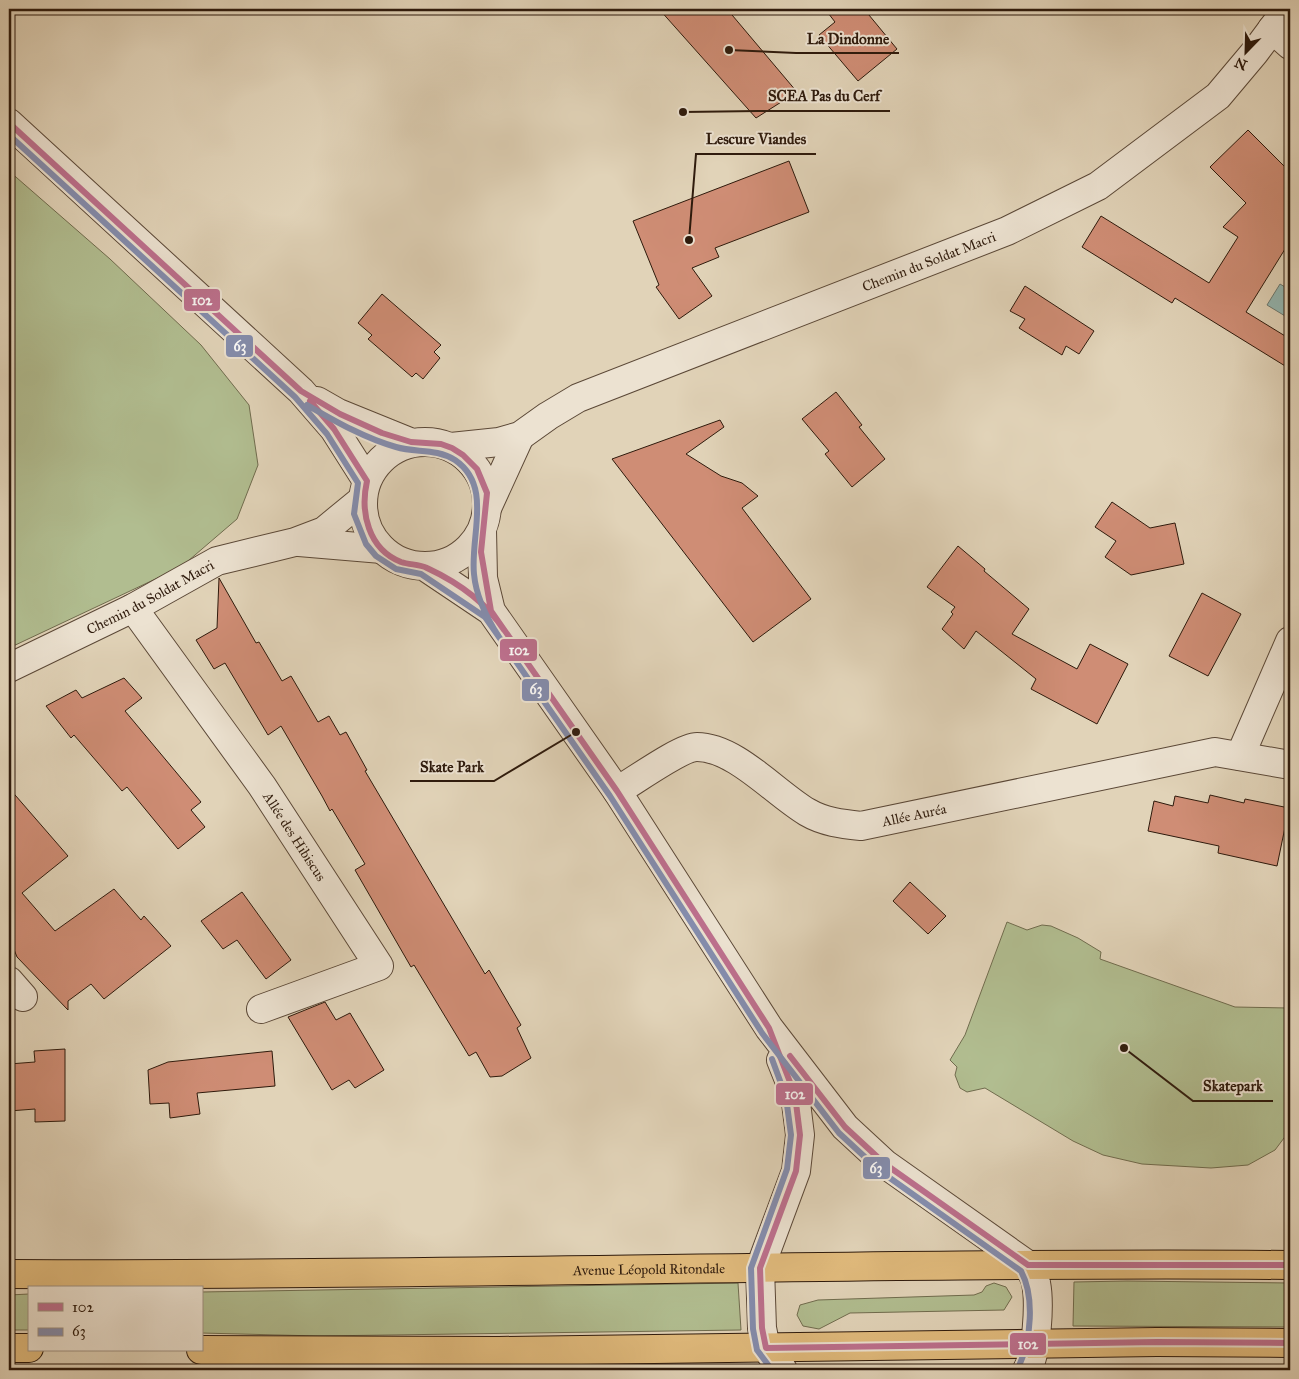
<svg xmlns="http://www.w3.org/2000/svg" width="1299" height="1379" viewBox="0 0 1299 1379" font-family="'IM FELL Great Primer',serif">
  <rect width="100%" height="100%" fill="#e1d3b8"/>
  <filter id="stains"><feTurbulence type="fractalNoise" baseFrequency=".004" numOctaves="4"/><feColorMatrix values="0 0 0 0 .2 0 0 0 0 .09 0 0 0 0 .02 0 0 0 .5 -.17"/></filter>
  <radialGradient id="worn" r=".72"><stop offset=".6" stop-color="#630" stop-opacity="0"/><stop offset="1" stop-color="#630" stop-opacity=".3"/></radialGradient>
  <!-- green -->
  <path fill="#b1bd90" stroke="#706c4e" d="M 9,171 L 110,259 L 201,345 L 249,405 L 258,465 L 237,519 L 181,567 L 9,648 Z
    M 1007,922 L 1027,930 L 1042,925 L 1051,926 L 1078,938 L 1101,952 L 1100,959 L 1235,1007 L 1288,1008 L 1290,1022 L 1290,1130 L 1275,1150 L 1248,1165 L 1211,1168 L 1142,1164 L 1103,1155 L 1073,1141 L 985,1088 L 967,1092 L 960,1088 L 955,1075 L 957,1067 L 950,1060 L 965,1035 Z
    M 1127,1281 L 1290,1283 L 1290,1327 L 1073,1326 L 1074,1282 Z
    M 738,1283 L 741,1330 L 318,1336 L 201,1333 L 201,1292 Z
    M 994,1283 L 1006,1287 L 1012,1297 L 1004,1310 L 850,1313 L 819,1329 L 803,1326 L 797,1315 L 800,1305 L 818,1300 L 974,1295 L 982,1292 L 986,1286 Z
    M 29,1294 L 29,1330 L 9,1330 L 9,1295 Z"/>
  <!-- water -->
  <path fill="#94b7b2" stroke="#6b7870" d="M 1280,284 L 1290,290 L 1290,319 L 1267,305 Z"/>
  <!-- building -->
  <path fill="#cf8d75" stroke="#2e1a0c" d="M 659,9 L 727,9 L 797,92 L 756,118 Z
    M 825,9 L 864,9 L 897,49 L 858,81 L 819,35 L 835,22 Z
    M 1248,130 L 1290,172 L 1290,241 L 1246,312 L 1290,339 L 1290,369 L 1175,298 L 1172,303 L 1082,247 L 1101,216 L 1209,283 L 1238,237 L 1223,227 L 1246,203 L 1210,167 Z
    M 789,161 L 809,212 L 715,248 L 719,257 L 692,268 L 712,296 L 679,319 L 656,287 L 659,285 L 633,221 Z
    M 1025,286 L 1094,331 L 1079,354 L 1066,346 L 1062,355 L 1019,328 L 1025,319 L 1010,311 Z
    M 382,294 L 441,345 L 434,352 L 440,358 L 423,379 L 416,373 L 412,377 L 368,339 L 372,335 L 358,323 Z
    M 836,392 L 862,425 L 859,427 L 885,459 L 852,487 L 825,454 L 829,451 L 802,419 Z
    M 720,420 L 724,427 L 686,454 L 721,476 L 742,483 L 758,496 L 742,508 L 811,599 L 753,642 L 612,459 Z
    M 1112,502 L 1150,528 L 1175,523 L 1184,564 L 1131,575 L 1105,557 L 1116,541 L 1095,527 Z
    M 958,546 L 985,569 L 984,571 L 1029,609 L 1012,634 L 1077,669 L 1090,644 L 1128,664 L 1097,724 L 1031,689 L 1036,679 L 976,631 L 964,649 L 942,629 L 953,614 L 951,612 L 955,607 L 927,587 Z
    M 219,578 L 256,643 L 259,642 L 282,681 L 291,676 L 318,722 L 329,716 L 340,735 L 346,732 L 367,770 L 365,771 L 485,974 L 489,970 L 521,1025 L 517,1028 L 531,1058 L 502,1076 L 490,1077 L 476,1052 L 469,1056 L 414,965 L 411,967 L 355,870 L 365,864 L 332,809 L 330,811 L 322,796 L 281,726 L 268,735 L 225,663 L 214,669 L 196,640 L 217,628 Z
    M 1202,593 L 1241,614 L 1208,676 L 1169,656 Z
    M 124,678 L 142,698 L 125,711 L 201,802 L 191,810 L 205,827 L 178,849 L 127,787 L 122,791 L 74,735 L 71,738 L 46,706 L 76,690 L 82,698 Z
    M 9,788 L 68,856 L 22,893 L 55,931 L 114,889 L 141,920 L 144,916 L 171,946 L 104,999 L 91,984 L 68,1001 L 68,1010 L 17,957 L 9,937 Z
    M 1210,795 L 1244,803 L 1245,799 L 1289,808 L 1277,866 L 1218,853 L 1219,846 L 1148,831 L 1154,801 L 1173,806 L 1175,796 L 1208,803 Z
    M 910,882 L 946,916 L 928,934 L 893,901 Z
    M 242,892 L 291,960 L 266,979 L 237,940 L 223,949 L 201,921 Z
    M 325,1002 L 336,1020 L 350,1013 L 384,1070 L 355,1088 L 349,1080 L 332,1090 L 288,1017 Z
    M 65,1049 L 65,1121 L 35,1122 L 35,1109 L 9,1111 L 9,1064 L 35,1062 L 34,1051 Z
    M 272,1051 L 275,1086 L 197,1093 L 200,1114 L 170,1118 L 169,1103 L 150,1104 L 148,1070 L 168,1062 Z"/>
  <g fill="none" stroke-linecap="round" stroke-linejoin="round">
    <defs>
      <g id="minor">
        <path d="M 1272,29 L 1290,45"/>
        <path id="s1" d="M 451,447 L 499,442 L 520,436 L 548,416 L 578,398 L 1007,231 L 1098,186 L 1218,96 L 1255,52 L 1287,9"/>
        <path d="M 488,506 L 520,436"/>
        <path d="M 299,542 L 382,549"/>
        <path id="s2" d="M 133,608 L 262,786 L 379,966 L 261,1009"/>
        <path id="s3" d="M 9,668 L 133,608 L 217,561 L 295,542 L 324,531 L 363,499"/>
        <path d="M 1240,756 L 1290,641"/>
        <path id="s4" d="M 617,791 C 633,782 681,747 697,747 C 735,747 775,793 807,812 C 824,822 842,824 861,826 L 1215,752 L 1290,765"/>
        <path d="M 9,981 L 23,997"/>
      </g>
      <path id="tertiary" d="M 9,123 L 301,391 L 334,429 L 367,481
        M 317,401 L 338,413 L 412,443
        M363 504a62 62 0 1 1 124 0a62 62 0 1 1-124 0Z
        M 482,530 L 483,578 L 491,611
        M 424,566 L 491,611 L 617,791 L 769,1028 L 845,1127 L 885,1164 L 1028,1265 C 1031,1271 1035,1277 1036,1283 C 1040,1303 1037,1354 1027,1370
        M 781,1060 L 795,1095 L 800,1135 L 796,1171 L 760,1268 L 762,1328 L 766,1348 L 783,1370"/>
      <g id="trunk">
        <path id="s5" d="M 9,1274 C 436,1276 863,1262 1290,1265"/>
        <path d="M 9,1348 L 29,1348"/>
        <path d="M 201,1350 L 499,1351 L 1157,1342 L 1290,1343"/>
      </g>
    </defs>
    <!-- minor casing -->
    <use href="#minor" stroke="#5b4837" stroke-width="30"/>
    <!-- tertiary casing -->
    <use href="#tertiary" stroke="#5b4837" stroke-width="30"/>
    <!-- trunk casing -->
    <use href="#trunk" stroke="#2e1a0c" stroke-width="30"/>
    <!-- minor -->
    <use href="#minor" stroke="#ece2d1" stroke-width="28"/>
    <!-- tertiary -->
    <use href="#tertiary" stroke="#ece2d1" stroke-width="28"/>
    <!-- trunk -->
    <use href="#trunk" stroke="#e0ba7c" stroke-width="28"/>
    <defs>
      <path id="bus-1" d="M 9,123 L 301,391 L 340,414 L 382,433 L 411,442 L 441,444 L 452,448 L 463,455 L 477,469 L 487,493 L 481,552 L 491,611 L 617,791 L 769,1028 L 795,1095 L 800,1135 L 796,1171 L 760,1268 L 762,1328 L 766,1348 L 1157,1342 L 1290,1343
        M 310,401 L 334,429 L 367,481 C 360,512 368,549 401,562 C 410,565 419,564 427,568 C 457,582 486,602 504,630
        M 790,1056 L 845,1127 L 885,1164 L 1028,1265 L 1290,1265"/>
      <path id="bus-2" d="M 9,135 L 295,397 L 327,434 L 358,483 L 354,514 L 366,544 L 376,556 L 396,569 L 421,574 L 485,617 L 610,796 L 762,1033 L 839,1133 L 880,1171 L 1021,1271 C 1035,1297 1031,1340 1019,1366
        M 307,405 C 335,421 364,438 396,447 C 416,453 436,448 455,460 C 493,486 470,535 474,574 C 476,597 486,617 499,637
        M 772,1059 L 786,1097 L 791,1135 L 787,1169 L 751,1268 L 753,1329 L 757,1350 L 772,1370"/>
    </defs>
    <!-- bus-1 casing -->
    <use href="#bus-1" stroke="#ece2d1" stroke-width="10"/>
    <!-- bus-2 casing -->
    <use href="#bus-2" stroke="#ece2d1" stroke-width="10"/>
    <!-- bus-1 -->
    <use href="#bus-1" stroke="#bd708e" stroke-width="6"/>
    <!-- bus-2 -->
    <use href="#bus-2" stroke="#848dae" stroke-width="6"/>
  </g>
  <g text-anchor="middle" stroke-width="4" stroke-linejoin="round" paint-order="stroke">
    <!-- street labels -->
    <g font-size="14" fill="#2e1a0c" stroke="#ece2d1">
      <text dy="5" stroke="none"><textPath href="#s1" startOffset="516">Chemin du Soldat Macri</textPath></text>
      <text dy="5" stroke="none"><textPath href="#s3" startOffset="158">Chemin du Soldat Macri</textPath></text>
      <text dy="5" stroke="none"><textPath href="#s4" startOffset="332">Allée Auréa</textPath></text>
      <text dy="5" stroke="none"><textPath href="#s2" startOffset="280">Allée des Hibiscus</textPath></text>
      <text dy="5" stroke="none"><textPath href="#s5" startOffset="640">Avenue Léopold Ritondale</textPath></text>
    </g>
  </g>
  <!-- callouts -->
  <path fill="none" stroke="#2e1a0c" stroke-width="2" d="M729 50L796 53H899M683 112L758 111H890M689 240L696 154H816M576 732L494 781H410M1124 1048L1193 1101H1273"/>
  <g fill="#2e1a0c" stroke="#ece2d1" stroke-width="2">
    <circle cx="729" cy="50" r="5"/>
    <circle cx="683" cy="112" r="5"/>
    <circle cx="689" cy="240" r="5"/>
    <circle cx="576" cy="732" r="5"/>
    <circle cx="1124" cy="1048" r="5"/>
  </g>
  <g font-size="15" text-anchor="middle" font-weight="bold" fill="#2e1a0c" stroke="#ece2d1" stroke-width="4" stroke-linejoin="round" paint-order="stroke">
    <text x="848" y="44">La Dindonne</text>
    <text x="824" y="101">SCEA Pas du Cerf</text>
    <text x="756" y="144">Lescure Viandes</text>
    <text x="452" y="772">Skate Park</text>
    <text x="1233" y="1091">Skatepark</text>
  </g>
  <g stroke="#ece2d1" stroke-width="2">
    <rect x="183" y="288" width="38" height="24" rx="5" fill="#bd708e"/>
    <rect x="225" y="334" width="29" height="24" rx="5" fill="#848dae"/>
    <rect x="499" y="638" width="39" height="24" rx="5" fill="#bd708e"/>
    <rect x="521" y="678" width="29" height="24" rx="5" fill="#848dae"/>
    <rect x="775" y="1082" width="39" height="24" rx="5" fill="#bd708e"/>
    <rect x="862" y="1156" width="29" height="24" rx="5" fill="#848dae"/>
    <rect x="1009" y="1332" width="38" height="24" rx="5" fill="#bd708e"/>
  </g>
  <g font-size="14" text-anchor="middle" font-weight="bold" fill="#fff">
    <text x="202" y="305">102</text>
    <text x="240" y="351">63</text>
    <text x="519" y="655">102</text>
    <text x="536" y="694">63</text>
    <text x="795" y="1099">102</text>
    <text x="876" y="1173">63</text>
    <text x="1028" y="1349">102</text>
  </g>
  <!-- margin -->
  <rect width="1299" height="1379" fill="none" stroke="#e1d3b8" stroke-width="30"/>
  <rect x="10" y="10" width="1279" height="1359" fill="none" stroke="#2e1a0c" stroke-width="2.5"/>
  <rect x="15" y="15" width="1269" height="1349" fill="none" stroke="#2e1a0c"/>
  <!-- legend -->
  <rect x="28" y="1286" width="175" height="65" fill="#ece2d1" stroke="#a09282"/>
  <rect x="38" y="1303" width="25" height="8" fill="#bd708e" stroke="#a09282"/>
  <text x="72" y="1312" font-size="15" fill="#2e1a0c">102</text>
  <rect x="38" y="1328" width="25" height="8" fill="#848dae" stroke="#a09282"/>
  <text x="72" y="1336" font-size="15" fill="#2e1a0c">63</text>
  <!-- north arrow -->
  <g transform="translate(1246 52) rotate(203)" stroke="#ece2d1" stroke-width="4" paint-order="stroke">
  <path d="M0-4L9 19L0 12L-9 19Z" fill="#2e1a0c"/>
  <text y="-8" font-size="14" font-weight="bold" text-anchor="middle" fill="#2e1a0c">N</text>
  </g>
  <rect width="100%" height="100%" filter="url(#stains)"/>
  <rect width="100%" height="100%" fill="url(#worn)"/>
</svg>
